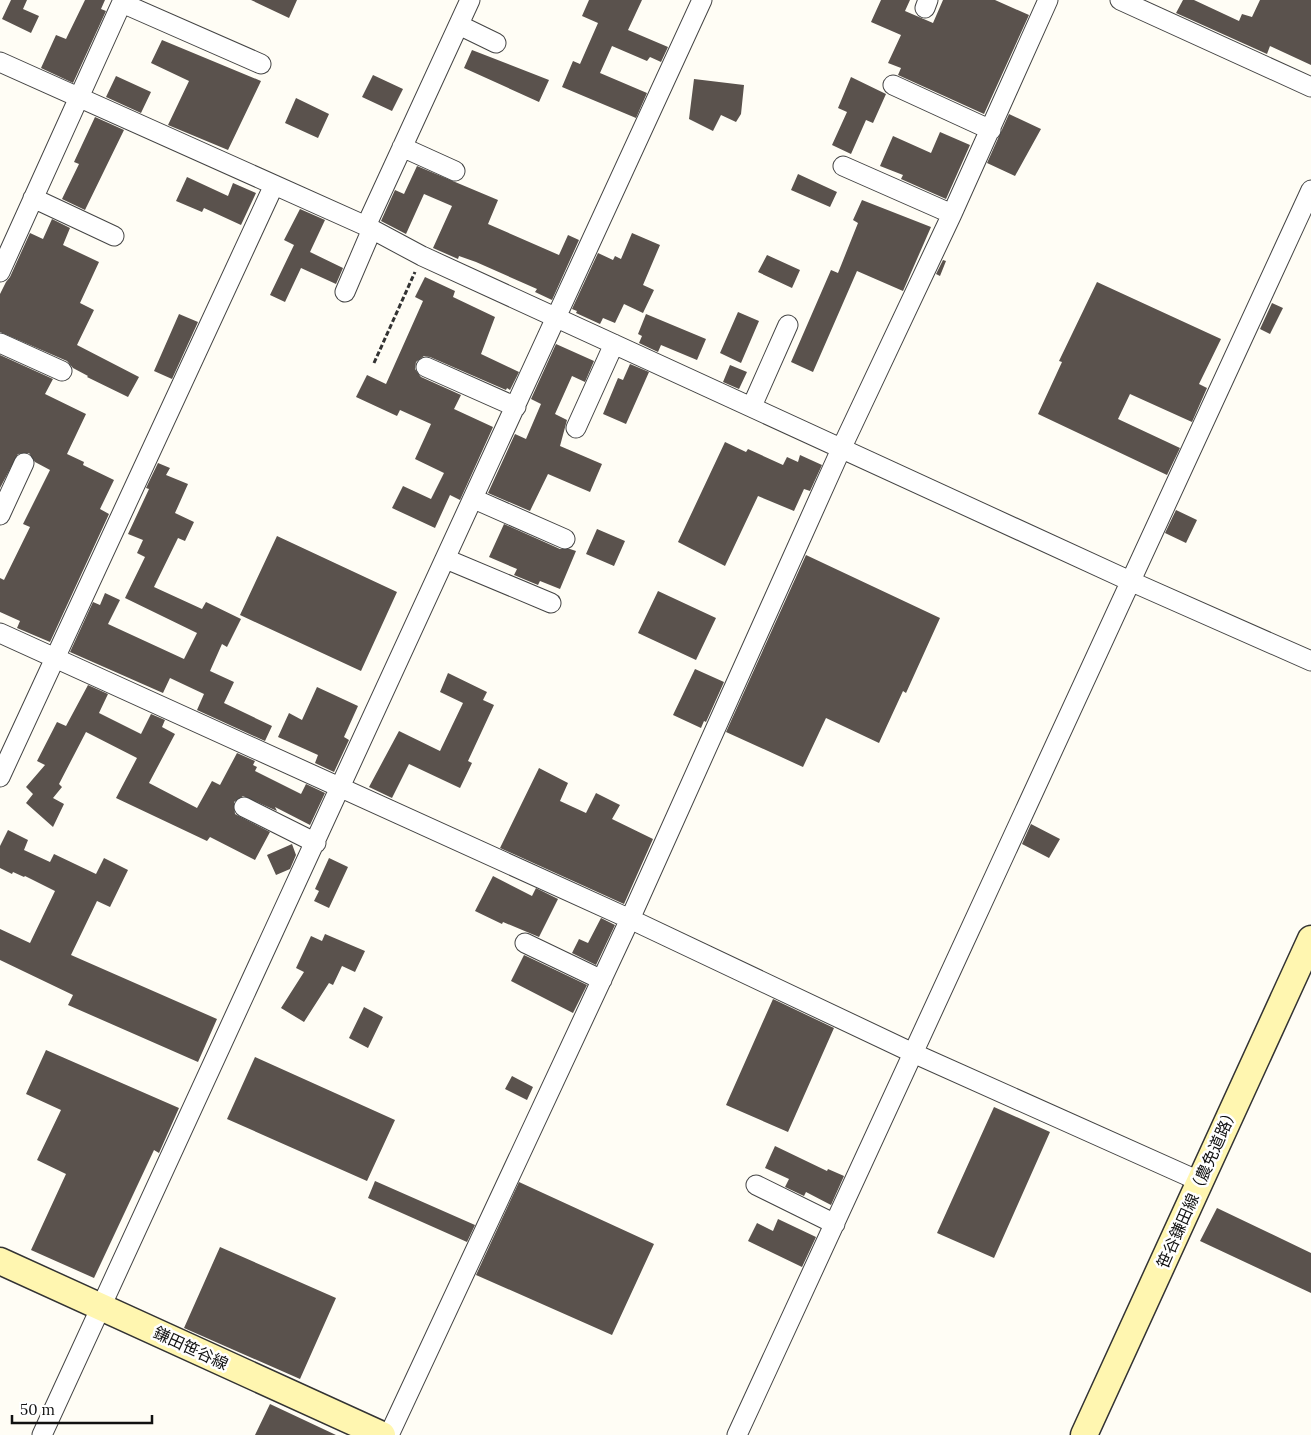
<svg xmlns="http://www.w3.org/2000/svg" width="1311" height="1435" viewBox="0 0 1311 1435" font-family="Lora,'Noto Sans JP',serif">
  <rect width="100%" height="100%" fill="#fffdf5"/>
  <!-- building -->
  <path fill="#5a524d" d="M 11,0 L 27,0 L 23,9 L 39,16 L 31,33 L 2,19 Z
    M 85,0 L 105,0 L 101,9 L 106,11 L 73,83 L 41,68 L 56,35 L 66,39 Z
    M 251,0 L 297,0 L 289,18 Z
    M 589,0 L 642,0 L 628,30 L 668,47 L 661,62 L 650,57 L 647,61 L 612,46 L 600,73 L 647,93 L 636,118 L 562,87 L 573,61 L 580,64 L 598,23 L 582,16 Z
    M 881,0 L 910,0 L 905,11 L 933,23 L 943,0 L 995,0 L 1029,15 L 984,114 L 898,75 L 901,68 L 888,63 L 901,35 L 871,22 Z
    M 1183,0 L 1194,0 L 1239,21 L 1242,14 L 1252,17 L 1260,0 L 1311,0 L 1311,65 L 1270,46 L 1267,54 L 1176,13 Z
    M 162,40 L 261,81 L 228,150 L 168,125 L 189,81 L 151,63 Z
    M 472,50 L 549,80 L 539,102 L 464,68 Z
    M 373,75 L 403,89 L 392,111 L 362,97 Z
    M 116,76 L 151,92 L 141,113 L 106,97 Z
    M 851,77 L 886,94 L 873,123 L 866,120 L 851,154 L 832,145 L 847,112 L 838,108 Z
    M 694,79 L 744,85 L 741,114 L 736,122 L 721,115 L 713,131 L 689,119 Z
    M 296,98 L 329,114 L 318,138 L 285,123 Z
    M 1009,114 L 1041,129 L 1015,176 L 987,163 Z
    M 95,117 L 124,130 L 85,210 L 62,199 L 79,164 L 74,162 Z
    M 940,132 L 970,145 L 946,199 L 901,179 L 903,175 L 880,166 L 893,136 L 931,153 Z
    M 417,166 L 498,200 L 488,224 L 559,255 L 568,235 L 579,240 L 552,300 L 535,292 L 537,289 L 476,262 L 459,256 L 458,259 L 433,248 L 452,206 L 424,194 L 406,234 L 381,221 L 395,190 L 404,194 Z
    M 798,174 L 837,192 L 830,207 L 791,190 Z
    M 187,177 L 228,196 L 233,183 L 256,193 L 241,225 L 204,208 L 202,212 L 176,201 Z
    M 862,200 L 931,227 L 903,291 L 857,271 L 813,372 L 791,362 L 831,270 L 838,273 L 858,223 L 853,220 Z
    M 300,209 L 325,220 L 310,252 L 343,268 L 336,284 L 301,268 L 285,302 L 270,295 L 294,245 L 284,240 Z
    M 52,219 L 70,228 L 63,245 L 99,262 L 80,303 L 94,310 L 77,345 L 139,377 L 128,397 L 87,377 L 88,376 L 73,368 L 67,361 L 0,332 L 0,294 L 6,282 L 10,277 L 30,233 L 43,239 Z
    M 632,233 L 660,245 L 643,285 L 654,290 L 643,313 L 624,304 L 615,323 L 603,318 L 600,324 L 576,313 L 577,311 L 572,309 L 598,253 L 613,260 L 615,256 L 621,259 Z
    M 767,255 L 800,270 L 792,288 L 758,272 Z
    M 943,260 L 946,261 L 940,276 L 936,274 Z
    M 425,277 L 455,291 L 453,297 L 495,317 L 481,354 L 519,372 L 510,390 L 507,388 L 506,390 L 430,357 L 424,356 L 416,362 L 415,369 L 421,377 L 461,395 L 454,409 L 493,427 L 460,500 L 450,495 L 435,528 L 392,508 L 403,486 L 431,499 L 444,473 L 415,459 L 431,424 L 400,410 L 397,416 L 356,397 L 367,375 L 386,384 L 423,301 L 415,297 Z
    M 1097,282 L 1221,339 L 1199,384 L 1207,388 L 1192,422 L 1130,394 L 1118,419 L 1180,448 L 1167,475 L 1038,414 L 1062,362 L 1059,361 Z
    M 1272,303 L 1283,308 L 1270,334 L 1260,329 Z
    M 738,312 L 759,321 L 741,363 L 720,353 Z
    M 179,314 L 198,322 L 172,379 L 154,371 Z
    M 646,314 L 706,339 L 697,360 L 661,345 L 658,352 L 639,343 L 642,336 L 638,334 Z
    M 556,344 L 594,361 L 585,382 L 572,376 L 555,414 L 567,420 L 560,446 L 602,464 L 590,492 L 548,474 L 530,511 L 488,493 L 515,434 L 526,439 L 541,404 L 531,399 Z
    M 0,355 L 53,379 L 45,394 L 86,414 L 67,454 L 84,462 L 83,465 L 114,480 L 100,509 L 109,514 L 50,642 L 17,628 L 20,621 L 0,612 L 0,578 L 4,580 L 30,527 L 23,524 L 50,470 L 35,462 L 29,453 L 18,454 L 0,488 Z
    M 630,364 L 649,372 L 626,424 L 603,414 L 618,378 L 623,380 Z
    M 730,365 L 747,372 L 739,389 L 723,382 Z
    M 725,442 L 746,452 L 748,449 L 783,465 L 787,457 L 798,462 L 800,455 L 822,465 L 810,491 L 804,489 L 794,511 L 758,496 L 725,566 L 678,542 Z
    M 158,463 L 170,468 L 166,475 L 188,484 L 175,513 L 194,522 L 185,541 L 178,538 L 154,587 L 202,609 L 206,602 L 241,619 L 227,647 L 222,644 L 210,671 L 234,682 L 224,703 L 272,726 L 265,741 L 197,710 L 204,694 L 170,678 L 163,693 L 70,652 L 93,602 L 100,605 L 105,593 L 120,600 L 108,624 L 184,659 L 197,633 L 125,598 L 145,557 L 137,553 L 143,540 L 128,534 L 149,489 L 146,488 Z
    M 1176,510 L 1197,520 L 1186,543 L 1165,533 Z
    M 504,524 L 560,549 L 570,549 L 576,551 L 560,589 L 540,581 L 538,585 L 514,575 L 517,569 L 489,557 Z
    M 597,529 L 625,541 L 614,566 L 586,554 Z
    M 277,536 L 397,592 L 361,671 L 240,615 Z
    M 806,555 L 940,618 L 906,693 L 903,691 L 879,743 L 826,718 L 803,767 L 726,732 Z
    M 658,591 L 716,618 L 696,660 L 638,633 Z
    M 695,669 L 724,682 L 706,722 L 704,721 L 701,728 L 673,715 Z
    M 448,673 L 487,692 L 483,700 L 494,705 L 468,761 L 472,763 L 460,788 L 409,764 L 392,798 L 369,787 L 399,731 L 440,751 L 463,703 L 440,692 Z
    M 88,685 L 108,694 L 99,713 L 141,734 L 151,714 L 165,720 L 162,727 L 175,734 L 149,783 L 197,808 L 212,781 L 220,785 L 237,753 L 255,761 L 253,765 L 257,767 L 255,771 L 301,794 L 306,784 L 325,793 L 310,825 L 275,807 L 277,811 L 243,796 L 234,802 L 235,814 L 270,832 L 255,860 L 210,837 L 207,841 L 116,798 L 137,758 L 86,732 L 59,784 L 62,787 L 53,798 L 64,804 L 53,827 L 26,803 L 33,794 L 26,787 L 45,765 L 37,761 L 57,722 L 66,726 Z
    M 317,687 L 358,706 L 344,737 L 349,740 L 334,772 L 315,763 L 318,755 L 278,737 L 289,713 L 302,720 Z
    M 539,768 L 568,783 L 560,801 L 586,813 L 596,793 L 620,805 L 612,819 L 653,839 L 624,904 L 500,848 Z
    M 1031,824 L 1060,839 L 1049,858 L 1022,844 Z
    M 8,830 L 28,840 L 24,850 L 50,862 L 54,854 L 96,874 L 104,858 L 128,870 L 110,907 L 97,901 L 71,955 L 217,1019 L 198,1062 L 68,1005 L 73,995 L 0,960 L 0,929 L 30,943 L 55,891 L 25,876 L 24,877 L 13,872 L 12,874 L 0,868 L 0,846 Z
    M 292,844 L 296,855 L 290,869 L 276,875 L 267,855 Z
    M 329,858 L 348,867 L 329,908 L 314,901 L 319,891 L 315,889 Z
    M 493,876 L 532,896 L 536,888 L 558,899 L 539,937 L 503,922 L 502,924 L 475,911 Z
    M 601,918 L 615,925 L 596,965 L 572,953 L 579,939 L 588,943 Z
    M 325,934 L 365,951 L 355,972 L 342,966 L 333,985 L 329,983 L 304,1022 L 281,1008 L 304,972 L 296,968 L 311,936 L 322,941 Z
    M 524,955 L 587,985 L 573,1013 L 511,981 Z
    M 773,999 L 834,1028 L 788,1132 L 726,1105 Z
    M 364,1007 L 383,1017 L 368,1048 L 349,1038 Z
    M 46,1050 L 179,1108 L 159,1153 L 154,1150 L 94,1278 L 31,1250 L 66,1174 L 37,1160 L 61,1110 L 26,1094 Z
    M 255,1057 L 395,1120 L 367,1181 L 227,1119 Z
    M 512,1076 L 533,1087 L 527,1100 L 505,1089 Z
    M 994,1107 L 1050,1132 L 994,1258 L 937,1233 Z
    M 775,1146 L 827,1171 L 828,1169 L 844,1176 L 831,1205 L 806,1192 L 804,1196 L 785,1187 L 789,1179 L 765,1168 Z
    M 375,1181 L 475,1225 L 467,1242 L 368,1198 Z
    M 519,1182 L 654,1244 L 612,1335 L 476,1275 Z
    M 1217,1208 L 1311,1253 L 1311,1293 L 1200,1241 Z
    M 778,1219 L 816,1237 L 802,1267 L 748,1241 L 757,1223 L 773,1231 Z
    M 220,1247 L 336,1298 L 300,1379 L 184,1328 Z
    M 270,1404 L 336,1435 L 255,1435 Z"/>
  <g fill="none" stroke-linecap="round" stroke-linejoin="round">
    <defs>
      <path id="street" d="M 1120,0 L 1311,87
        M 122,3 L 261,64
        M 925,8 L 928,0
        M 459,25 L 496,43
        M 0,62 L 366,226 L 422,256 L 1130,581 L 1311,661
        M 893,85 L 991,130
        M 402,147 L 455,171
        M 843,166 L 952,214
        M 33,198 L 114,236
        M 366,226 L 470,0
        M 0,272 L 123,0
        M 345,292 L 372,229
        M 0,343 L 62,371
        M 426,367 L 516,407
        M 752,406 L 788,325
        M 576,428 L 614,344
        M 474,499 L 565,539
        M 0,515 L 24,463
        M 446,559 L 551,603
        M 0,633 L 630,919 L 913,1053 L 1199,1181
        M 0,777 L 274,185
        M 244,807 L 316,843
        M 525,943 L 602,980
        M 756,1185 L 835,1224
        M 42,1435 L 702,0
        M 389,1435 L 630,919 L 842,447 L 952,214 L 1048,0
        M 737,1435 L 1311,190"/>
      <path id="secondary" d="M 0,1261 L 382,1435
        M 1084,1435 L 1311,939"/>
    </defs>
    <!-- street casing -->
    <use href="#street" stroke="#444" stroke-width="21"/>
    <!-- secondary casing -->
    <use href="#secondary" stroke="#333" stroke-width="29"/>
    <!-- path -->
    <path stroke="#333" stroke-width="3" stroke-dasharray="5 2.5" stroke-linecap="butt" d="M 374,363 L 415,272"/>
    <!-- street -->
    <use href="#street" stroke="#fff" stroke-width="19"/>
    <!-- secondary -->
    <use href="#secondary" stroke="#fff6b0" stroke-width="26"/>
  </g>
  <g text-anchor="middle" stroke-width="5" stroke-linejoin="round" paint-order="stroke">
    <!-- street labels -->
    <g font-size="16" fill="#111" stroke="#fff">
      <text transform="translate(1197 1187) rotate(-66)" y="6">笹谷鎌田線（農免道路）</text>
      <text transform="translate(191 1348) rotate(25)" y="6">鎌田笹谷線</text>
    </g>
  </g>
  <!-- scale -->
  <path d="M12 1415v8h140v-8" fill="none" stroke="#111111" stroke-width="2.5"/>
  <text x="20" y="1415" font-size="15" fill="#111111" stroke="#ffffff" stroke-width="4" paint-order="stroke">50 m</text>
</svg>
